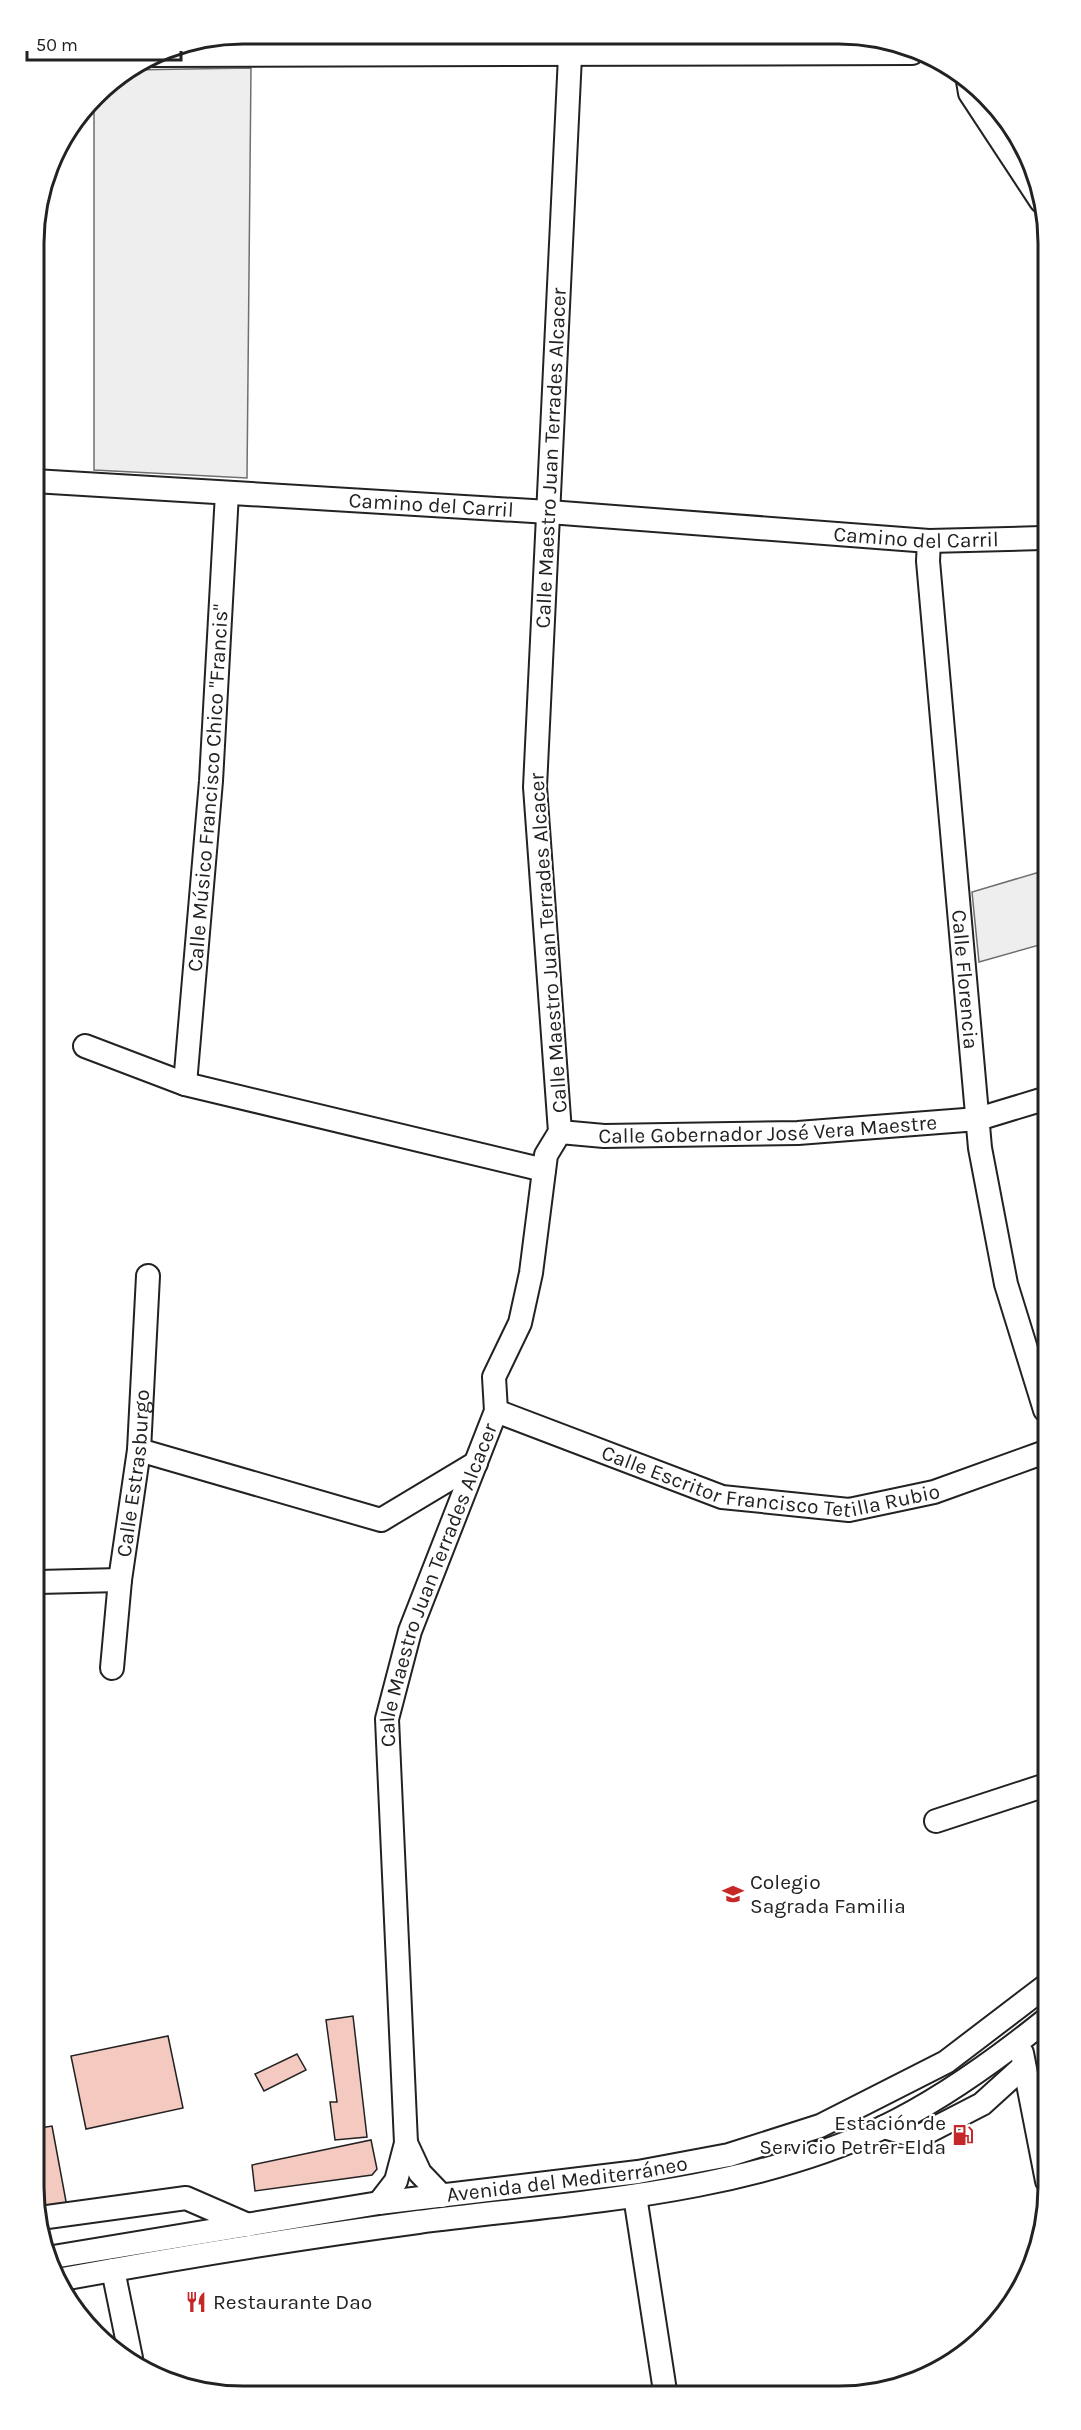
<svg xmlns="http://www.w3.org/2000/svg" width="1081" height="2430" viewBox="0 0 1081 2430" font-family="Karla,sans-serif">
  <rect width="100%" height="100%" fill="#fff"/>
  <!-- green -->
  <path fill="#eee" stroke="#6f6f6f" stroke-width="1.5" d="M 251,68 L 247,478 L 94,470 L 94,98 L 104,85 L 128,70 Z
    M 1043,871 L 1043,944 L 979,962 L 972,892 Z"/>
  <!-- building -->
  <path fill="#f3c9c0" stroke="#222" stroke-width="1.5" d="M 353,2016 L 367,2137 L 335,2140 L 330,2102 L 337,2102 L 326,2020 Z
    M 168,2036 L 183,2108 L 86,2129 L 71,2056 Z
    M 297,2054 L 306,2070 L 264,2091 L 255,2074 Z
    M 52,2126 L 70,2223 L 40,2228 L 40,2128 Z
    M 371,2140 L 377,2169 L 372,2175 L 255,2191 L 252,2165 Z"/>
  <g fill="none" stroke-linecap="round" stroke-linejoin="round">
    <defs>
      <g id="minor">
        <path d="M 153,55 L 912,53"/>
        <path d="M 968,81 L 970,93 L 1041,201"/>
        <path id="s1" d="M 34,481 L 549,512 L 929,541 L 1042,538"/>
        <path id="s2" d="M 929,541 L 928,561 L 980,1148 L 1006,1284 L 1045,1410"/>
        <path d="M 85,1046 L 185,1084 L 544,1170"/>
        <path id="s3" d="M 185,1084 L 211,781 L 227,493"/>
        <path id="s4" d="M 560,1132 L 604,1136 L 798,1133 L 978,1119 L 1044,1099"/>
        <path id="s5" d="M 496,1411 L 722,1497 L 849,1510 L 934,1492 L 1045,1452"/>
        <path d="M 139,1450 L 381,1520 L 476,1463"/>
        <path d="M 38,1582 L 120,1580"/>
        <path id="s6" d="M 112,1668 L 120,1580 L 139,1450 L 148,1276"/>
        <path d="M 936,1821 L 1046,1785"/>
        <path d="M 1022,2053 L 1047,2181"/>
        <path d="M 884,2127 L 918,2137 L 982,2104 L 1024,2066"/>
        <path d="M 406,2143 L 420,2173 L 442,2196"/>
        <path d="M 635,2196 L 665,2391"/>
        <path id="s7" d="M 379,2203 L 396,2181 L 406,2143 L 387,1719 L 410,1631 L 496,1411 L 494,1377 L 520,1323 L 531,1273 L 546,1155 L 560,1132 L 535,787 L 571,35"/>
        <path d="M 40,2218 L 186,2198 L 248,2225"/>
        <path id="s8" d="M 47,2258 L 379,2203 L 638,2172 L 729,2155 L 820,2126 L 946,2062 L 1047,1985"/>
        <path d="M 113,2270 L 131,2358"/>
        <path d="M 57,2280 C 177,2258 298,2238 418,2222 C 574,2202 737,2195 882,2128 C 941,2100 996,2060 1047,2019"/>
      </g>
    </defs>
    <!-- minor casing -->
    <use href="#minor" stroke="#222" stroke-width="26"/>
    <!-- minor -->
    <use href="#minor" stroke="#fff" stroke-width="22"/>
  </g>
  <!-- icons -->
  <defs>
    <symbol id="school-bare" viewBox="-9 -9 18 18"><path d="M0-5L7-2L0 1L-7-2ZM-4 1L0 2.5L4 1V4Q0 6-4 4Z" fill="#c62828" stroke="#fff" stroke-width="2.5" paint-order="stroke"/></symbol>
    <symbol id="fuel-bare" viewBox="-9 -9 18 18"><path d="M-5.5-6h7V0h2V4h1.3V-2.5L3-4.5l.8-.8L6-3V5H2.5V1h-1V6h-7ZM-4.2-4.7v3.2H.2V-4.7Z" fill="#c62828" stroke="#fff" stroke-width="2.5" paint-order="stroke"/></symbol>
    <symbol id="restaurant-bare" viewBox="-9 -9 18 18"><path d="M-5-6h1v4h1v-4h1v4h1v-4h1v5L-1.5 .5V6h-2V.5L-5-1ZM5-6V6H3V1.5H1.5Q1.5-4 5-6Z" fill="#c62828" stroke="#fff" stroke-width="2.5" paint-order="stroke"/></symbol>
  </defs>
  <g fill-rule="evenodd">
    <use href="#school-bare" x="718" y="1879" width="30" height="30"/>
    <use href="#fuel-bare" x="948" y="2120" width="30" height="30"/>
    <use href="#restaurant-bare" x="181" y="2287" width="30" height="30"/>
  </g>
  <g text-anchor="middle" stroke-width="4.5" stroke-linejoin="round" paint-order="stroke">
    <!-- street labels -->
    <g font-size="21" fill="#222" stroke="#fff">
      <text dy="7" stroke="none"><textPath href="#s7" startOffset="1785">Calle Maestro Juan Terrades Alcacer</textPath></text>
      <text dy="7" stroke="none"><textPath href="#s1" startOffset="398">Camino del Carril</textPath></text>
      <text dy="7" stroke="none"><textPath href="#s1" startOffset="884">Camino del Carril</textPath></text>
      <text dy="7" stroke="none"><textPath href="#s3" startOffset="297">Calle Músico Francisco Chico "Francis"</textPath></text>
      <text transform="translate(548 943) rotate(-94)" y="7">Calle Maestro Juan Terrades Alcacer</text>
      <text dy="7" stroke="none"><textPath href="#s2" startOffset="440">Calle Florencia</textPath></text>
      <text dy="7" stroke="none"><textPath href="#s4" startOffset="208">Calle Gobernador José Vera Maestre</textPath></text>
      <text dy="7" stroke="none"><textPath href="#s5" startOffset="288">Calle Escritor Francisco Tetilla Rubio</textPath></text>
      <text dy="7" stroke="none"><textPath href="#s6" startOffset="196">Calle Estrasburgo</textPath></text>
      <text dy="7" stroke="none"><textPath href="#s7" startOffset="634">Calle Maestro Juan Terrades Alcacer</textPath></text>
      <text dy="7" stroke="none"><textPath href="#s8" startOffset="526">Avenida del Mediterráneo</textPath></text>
    </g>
    <!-- poi labels -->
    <g font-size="21" fill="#222" stroke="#fff" text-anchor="start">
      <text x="750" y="1889">Colegio<tspan x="750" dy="24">Sagrada Familia</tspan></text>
      <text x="946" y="2130" text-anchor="end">Estación de<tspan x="946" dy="24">Servicio Petrer-Elda</tspan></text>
      <text x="213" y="2309">Restaurante Dao</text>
    </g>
  </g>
  <!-- crop -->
  <path d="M0 0H1081V2430H0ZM243 44H839A199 199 0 0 1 1038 243V2187A199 199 0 0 1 839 2386H243A199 199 0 0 1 44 2187V243A199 199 0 0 1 243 44Z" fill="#fff" fill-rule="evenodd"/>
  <path fill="none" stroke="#222" stroke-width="3" d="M243 44H839A199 199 0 0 1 1038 243V2187A199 199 0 0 1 839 2386H243A199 199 0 0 1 44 2187V243A199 199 0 0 1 243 44Z"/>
  <!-- scale -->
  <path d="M27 51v9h154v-9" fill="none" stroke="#222222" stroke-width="3"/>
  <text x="36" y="51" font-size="18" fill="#222222" stroke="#ffffff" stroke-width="4.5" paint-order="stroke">50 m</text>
</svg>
